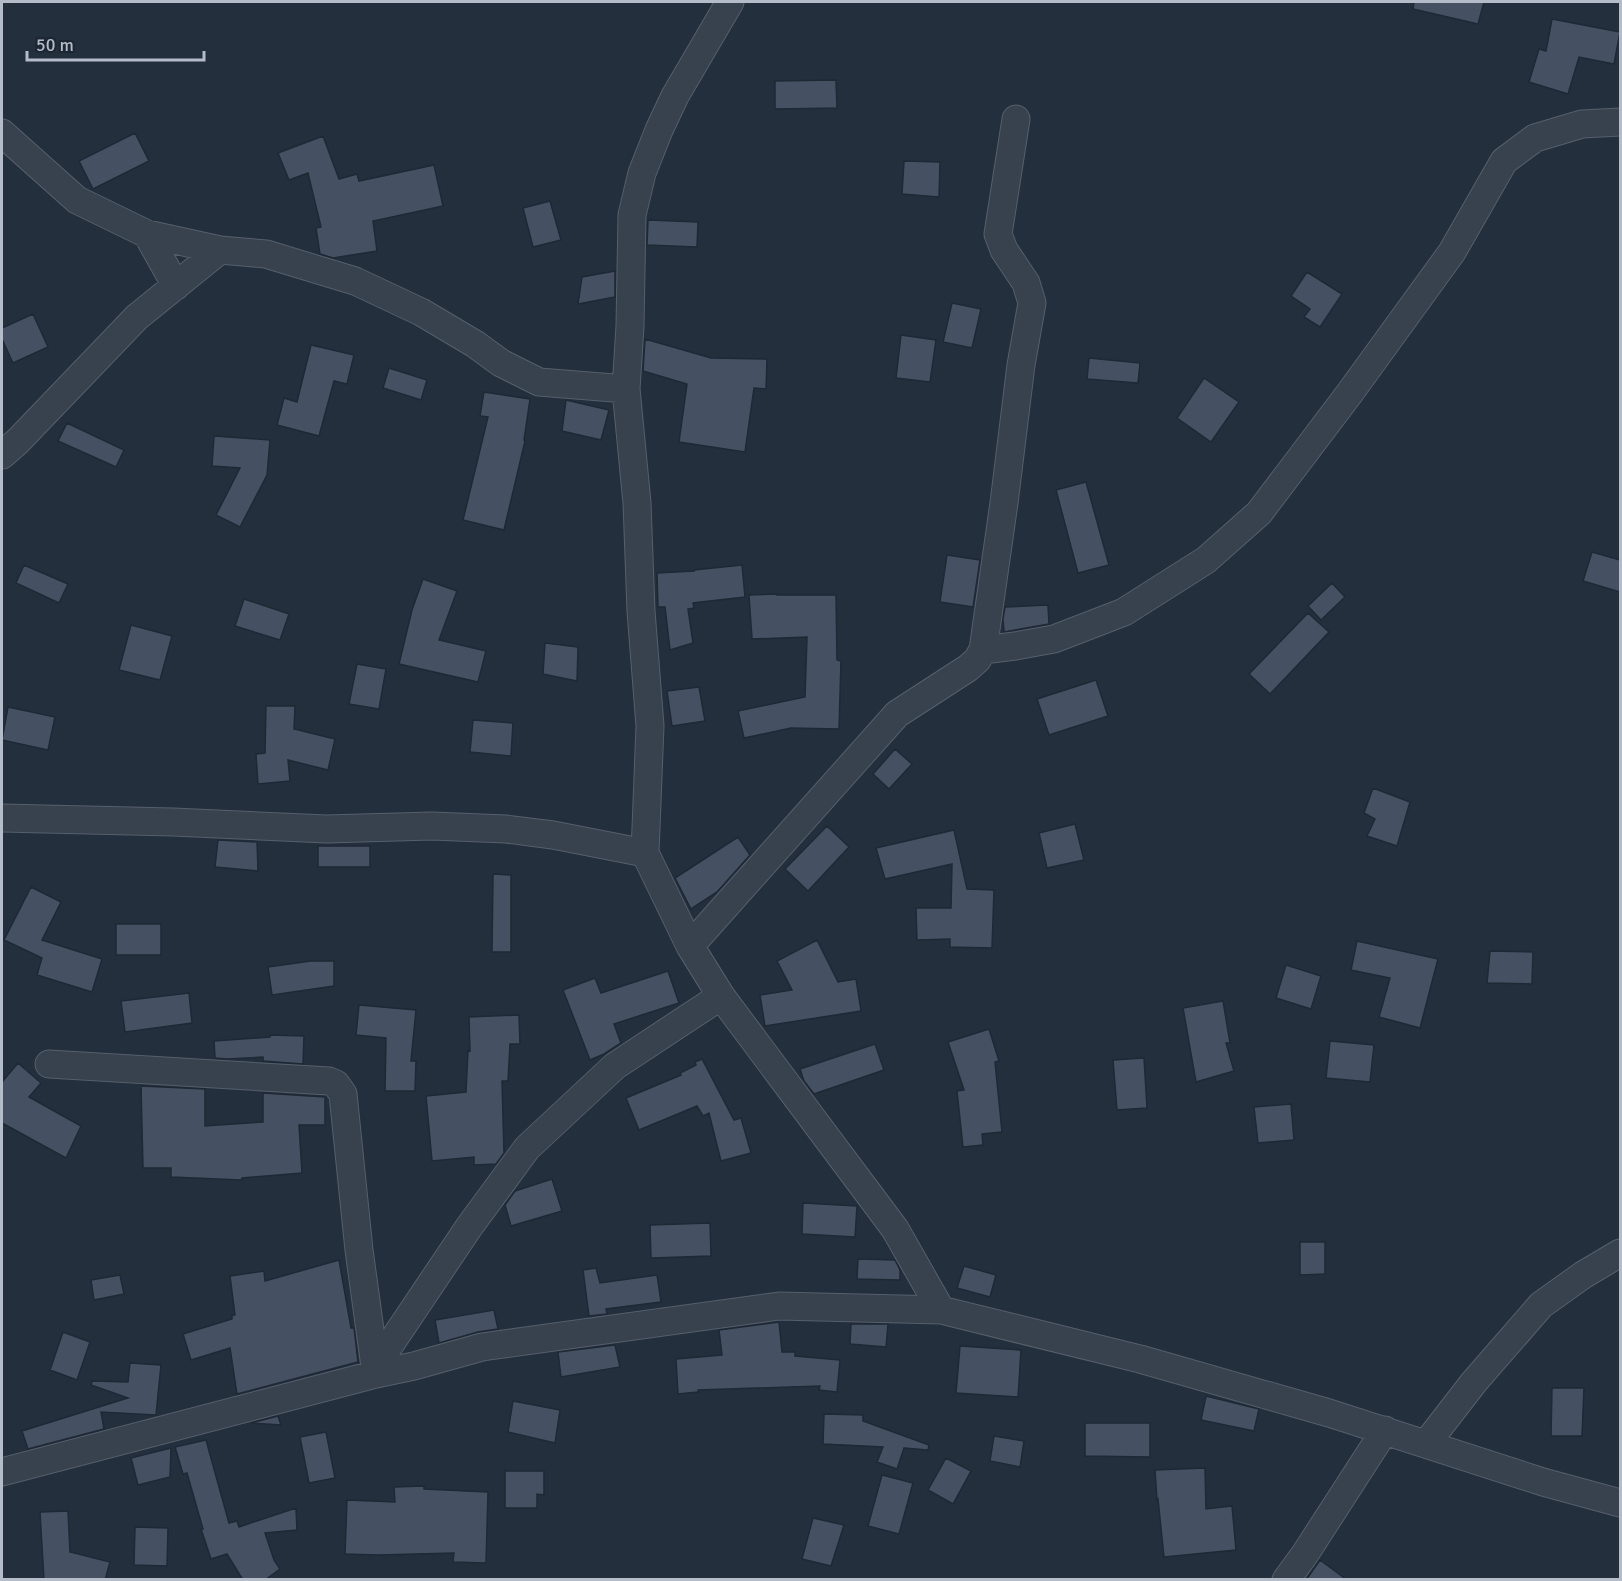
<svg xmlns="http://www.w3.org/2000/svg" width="1622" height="1581" viewBox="0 0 1622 1581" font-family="Signika,sans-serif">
  <rect width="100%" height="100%" fill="#242f3e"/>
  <!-- building -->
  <path fill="#455162" stroke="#1f2835" stroke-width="1.5" d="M 1414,2 L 1484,2 L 1478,24 L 1413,9 Z
    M 1552,19 L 1620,32 L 1614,64 L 1579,57 L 1568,94 L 1529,82 L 1539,49 L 1546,51 Z
    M 836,80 L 837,108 L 775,109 L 775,81 Z
    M 135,133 L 149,161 L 93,189 L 79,161 Z
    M 323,136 L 339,179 L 357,174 L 359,181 L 434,165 L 443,206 L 373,221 L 377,251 L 333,258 L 320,254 L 316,228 L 321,227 L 308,173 L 289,180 L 278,153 Z
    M 904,161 L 940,162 L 939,197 L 902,194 Z
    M 550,201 L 561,240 L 533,247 L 523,208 Z
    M 648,220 L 698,222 L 697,247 L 647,245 Z
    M 615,271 L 615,297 L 578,304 L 582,277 Z
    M 1307,272 L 1342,294 L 1320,327 L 1304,317 L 1310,309 L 1291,296 Z
    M 952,303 L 981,309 L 972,348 L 943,342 Z
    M 33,314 L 48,347 L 13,363 L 2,339 L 2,328 Z
    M 901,335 L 936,340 L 930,382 L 896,378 Z
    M 645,339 L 711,358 L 767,359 L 766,389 L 754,388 L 745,452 L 679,442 L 687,384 L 643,371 Z
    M 311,345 L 354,355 L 347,384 L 334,381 L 319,436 L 277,425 L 284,398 L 297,402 Z
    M 1089,358 L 1140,363 L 1138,383 L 1087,379 Z
    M 389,368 L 427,380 L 421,400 L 383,388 Z
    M 1204,378 L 1239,402 L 1211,442 L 1177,418 Z
    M 484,392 L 530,399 L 524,440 L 525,441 L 504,530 L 463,520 L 488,417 L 480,416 Z
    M 566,400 L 609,410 L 601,440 L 562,431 Z
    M 67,423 L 124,450 L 116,467 L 58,441 Z
    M 214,436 L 270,440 L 267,475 L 240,527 L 216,515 L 240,468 L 212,466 Z
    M 1086,482 L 1109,565 L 1078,573 L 1056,490 Z
    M 1592,552 L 1620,560 L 1620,592 L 1583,581 Z
    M 947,555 L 980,560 L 973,607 L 940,602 Z
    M 24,565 L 68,584 L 59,603 L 16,583 Z
    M 742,565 L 745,597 L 693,603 L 694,608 L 688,609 L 693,643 L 670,650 L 665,607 L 658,607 L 657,573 L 694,571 L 694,570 Z
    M 423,579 L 457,591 L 439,640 L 486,651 L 478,682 L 399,664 L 412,610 Z
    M 1332,583 L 1345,597 L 1321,620 L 1308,606 Z
    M 777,594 L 777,595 L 836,595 L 837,660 L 841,661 L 839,729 L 791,728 L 744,738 L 738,711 L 805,697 L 807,637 L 752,639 L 749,595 Z
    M 244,599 L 289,614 L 280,640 L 235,626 Z
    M 1048,605 L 1049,624 L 1004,632 L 1003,619 L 1005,607 Z
    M 1308,613 L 1329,632 L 1270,694 L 1249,674 Z
    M 131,625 L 172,636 L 160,680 L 119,670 Z
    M 545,643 L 578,647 L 577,681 L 543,674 Z
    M 357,664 L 386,669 L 379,709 L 349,704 Z
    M 1096,680 L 1108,716 L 1049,735 L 1037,699 Z
    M 699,687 L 705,721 L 672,726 L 667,691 Z
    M 266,706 L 295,706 L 294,729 L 335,739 L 328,770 L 288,760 L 290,781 L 258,784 L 256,754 L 265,753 Z
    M 8,707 L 55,717 L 48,750 L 2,740 Z
    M 473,720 L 513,723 L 511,756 L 470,752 Z
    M 895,749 L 912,764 L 889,789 L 873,774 Z
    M 1373,788 L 1410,802 L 1397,846 L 1367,836 L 1375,819 L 1364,813 Z
    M 1075,824 L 1084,860 L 1047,868 L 1039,833 Z
    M 827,826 L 849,847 L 808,891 L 785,869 Z
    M 954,830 L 967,889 L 994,890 L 992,948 L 950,947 L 950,939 L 917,940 L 916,908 L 951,908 L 952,864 L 885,879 L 876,848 Z
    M 738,837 L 750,855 L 717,892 L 691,909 L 675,878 Z
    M 218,840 L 257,842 L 258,871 L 215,867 Z
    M 318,846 L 370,846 L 370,867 L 318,867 Z
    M 493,874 L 511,875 L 511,952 L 492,952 Z
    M 31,887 L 61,902 L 42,940 L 102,959 L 92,992 L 37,975 L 42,958 L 4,940 Z
    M 116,924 L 161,924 L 161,955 L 116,955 Z
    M 817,940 L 838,982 L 856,979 L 861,1011 L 765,1026 L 760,995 L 792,990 L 777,961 Z
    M 1357,941 L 1438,959 L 1420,1028 L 1379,1017 L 1390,978 L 1351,970 Z
    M 1490,951 L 1533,952 L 1532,984 L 1487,983 Z
    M 311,961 L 334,961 L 334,986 L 272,995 L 268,967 Z
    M 1286,965 L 1321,976 L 1311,1009 L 1276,998 Z
    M 668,971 L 679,1003 L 614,1024 L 621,1043 L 604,1054 L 590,1060 L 563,990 L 595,978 L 601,993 Z
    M 189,993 L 192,1023 L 125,1032 L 121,1001 Z
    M 1223,1001 L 1230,1043 L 1226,1043 L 1234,1071 L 1196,1082 L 1183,1008 Z
    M 359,1005 L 416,1010 L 411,1061 L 416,1061 L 415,1091 L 385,1091 L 386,1038 L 356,1035 Z
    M 519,1015 L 520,1044 L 510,1044 L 508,1081 L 502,1081 L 504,1153 L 496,1164 L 474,1165 L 474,1157 L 432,1161 L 426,1096 L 466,1092 L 468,1050 L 470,1051 L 469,1017 Z
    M 989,1029 L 999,1061 L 995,1062 L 1002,1132 L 982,1134 L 983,1145 L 963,1147 L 957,1091 L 964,1090 L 948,1042 Z
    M 270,1035 L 304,1036 L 303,1064 L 263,1061 L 263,1057 L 227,1059 L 215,1058 L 214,1041 L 270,1037 Z
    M 1330,1041 L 1374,1045 L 1370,1082 L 1326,1078 Z
    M 875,1044 L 884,1070 L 814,1094 L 804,1081 L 800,1069 Z
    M 1144,1058 L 1147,1108 L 1117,1110 L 1113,1060 Z
    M 702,1059 L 734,1120 L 741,1118 L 751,1153 L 721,1161 L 709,1113 L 703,1116 L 697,1106 L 639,1130 L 626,1098 L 681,1075 L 680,1073 L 696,1065 L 695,1062 Z
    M 18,1063 L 41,1083 L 29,1097 L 81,1126 L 66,1158 L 2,1123 L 2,1082 Z
    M 141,1086 L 205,1089 L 205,1126 L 263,1122 L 263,1093 L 325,1097 L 325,1125 L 299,1125 L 302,1173 L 242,1178 L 242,1180 L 171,1177 L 171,1168 L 143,1168 Z
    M 1291,1104 L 1294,1140 L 1258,1143 L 1254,1107 Z
    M 552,1179 L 562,1211 L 511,1226 L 505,1205 L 515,1191 Z
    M 803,1203 L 857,1206 L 855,1237 L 802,1234 Z
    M 710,1223 L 711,1256 L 651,1258 L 650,1225 Z
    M 1300,1242 L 1325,1242 L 1325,1274 L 1300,1275 Z
    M 858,1259 L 895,1260 L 900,1270 L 900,1280 L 857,1279 Z
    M 339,1260 L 351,1328 L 354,1328 L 358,1362 L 237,1394 L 230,1348 L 191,1360 L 183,1334 L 232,1319 L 232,1315 L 235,1315 L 230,1276 L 264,1271 L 265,1281 Z
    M 964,1266 L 996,1275 L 990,1297 L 957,1288 Z
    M 596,1268 L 600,1283 L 657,1275 L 661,1302 L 606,1309 L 607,1314 L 589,1316 L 583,1270 Z
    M 120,1275 L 124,1294 L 94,1300 L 91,1280 Z
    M 494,1310 L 498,1329 L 478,1332 L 439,1343 L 435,1320 Z
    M 779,1322 L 782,1352 L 795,1352 L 795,1356 L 840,1360 L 837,1392 L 819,1390 L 820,1386 L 698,1390 L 698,1392 L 678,1394 L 676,1359 L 722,1355 L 719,1330 Z
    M 851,1324 L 888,1324 L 886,1347 L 850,1344 Z
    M 63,1332 L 90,1342 L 77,1380 L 50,1370 Z
    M 615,1345 L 620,1367 L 561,1377 L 558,1352 Z
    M 960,1346 L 1021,1350 L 1018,1397 L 956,1393 Z
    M 130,1363 L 161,1365 L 156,1415 L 101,1412 L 104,1429 L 28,1449 L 22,1431 L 128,1398 L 91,1385 L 92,1381 L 128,1382 Z
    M 1552,1388 L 1584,1388 L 1582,1436 L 1551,1436 Z
    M 1206,1396 L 1259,1409 L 1254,1431 L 1201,1420 Z
    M 513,1401 L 560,1410 L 555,1443 L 508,1432 Z
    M 824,1414 L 863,1415 L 863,1421 L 929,1445 L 928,1450 L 904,1448 L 897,1469 L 877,1462 L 883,1447 L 823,1444 Z
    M 278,1416 L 281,1425 L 251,1423 Z
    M 1085,1423 L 1150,1423 L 1150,1457 L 1085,1456 Z
    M 326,1432 L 335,1478 L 309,1483 L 300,1437 Z
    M 994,1436 L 1024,1441 L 1020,1467 L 990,1461 Z
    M 206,1440 L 229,1523 L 237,1521 L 239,1527 L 296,1508 L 297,1530 L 265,1533 L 274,1560 L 280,1569 L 265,1580 L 243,1580 L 227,1554 L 211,1559 L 201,1529 L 203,1529 L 187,1473 L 183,1474 L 175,1447 Z
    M 171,1448 L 170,1477 L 138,1485 L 131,1458 Z
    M 946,1458 L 971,1471 L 953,1504 L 928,1490 Z
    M 1205,1468 L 1206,1509 L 1232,1506 L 1236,1550 L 1164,1557 L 1158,1499 L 1157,1500 L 1155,1470 Z
    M 505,1471 L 544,1471 L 544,1495 L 537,1494 L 537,1508 L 505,1508 Z
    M 882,1475 L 913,1483 L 899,1534 L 868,1526 Z
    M 424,1486 L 424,1489 L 488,1492 L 486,1563 L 453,1562 L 454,1553 L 377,1555 L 345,1554 L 347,1500 L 395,1502 L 394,1487 Z
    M 68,1511 L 70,1552 L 110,1562 L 105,1580 L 44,1580 L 40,1512 Z
    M 813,1518 L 844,1525 L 831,1566 L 802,1559 Z
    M 135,1527 L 168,1528 L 167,1566 L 134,1565 Z
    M 1320,1560 L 1347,1580 L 1306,1580 Z"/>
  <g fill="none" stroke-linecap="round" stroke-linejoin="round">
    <defs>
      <path id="minor" d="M 730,2 L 675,96 L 659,130 L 642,173 L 632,215 L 630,326 L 626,389 L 637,503 L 641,611 L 650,726 L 645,853 L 690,946 L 721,996 L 895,1229 L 941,1310
        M 2,133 L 77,200 L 147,234 L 220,250 L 266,254 L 355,281 L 421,312 L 475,344 L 501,363 L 539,382 L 626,389
        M 147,234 L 176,286
        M 2,455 L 18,441 L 137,317 L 220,250
        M 983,650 L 1015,646 L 1054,639 L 1124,612 L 1206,560 L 1259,513 L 1349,394 L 1452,252 L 1504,161 L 1535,138 L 1582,124 L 1620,122
        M 2,818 L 173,822 L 326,829 L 432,826 L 506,829 L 553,835 L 645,853
        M 690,946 L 897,714 L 968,668 L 977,660 L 983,650 L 1004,503 L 1021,365 L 1032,303 L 1026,283 L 1004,250 L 998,234 L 1016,119
        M 49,1064 L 329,1081 L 336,1084 L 343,1094 L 359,1250 L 376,1374
        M 375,1367 L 469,1227 L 527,1148 L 615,1066 L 721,996
        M 1426,1444 L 1474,1382 L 1541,1305 L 1583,1275 L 1620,1253
        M 2,1472 L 376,1374 L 414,1366 L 482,1347 L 779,1306 L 941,1310 L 1140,1359 L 1329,1413 L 1543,1482 L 1620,1503
        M 1286,1580 L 1305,1554 L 1385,1430"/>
    </defs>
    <!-- minor casing -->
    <use href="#minor" stroke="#565f6c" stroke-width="29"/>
    <!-- minor -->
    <use href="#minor" stroke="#38414e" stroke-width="27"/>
  </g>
  <!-- border -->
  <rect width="1622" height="1581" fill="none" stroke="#b4bcc9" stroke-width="6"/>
  <!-- scale -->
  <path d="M27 51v9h177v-9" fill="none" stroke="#b4bcc9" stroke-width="3"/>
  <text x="36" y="51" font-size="18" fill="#b4bcc9" stroke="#1d2633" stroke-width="4.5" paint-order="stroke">50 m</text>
</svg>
